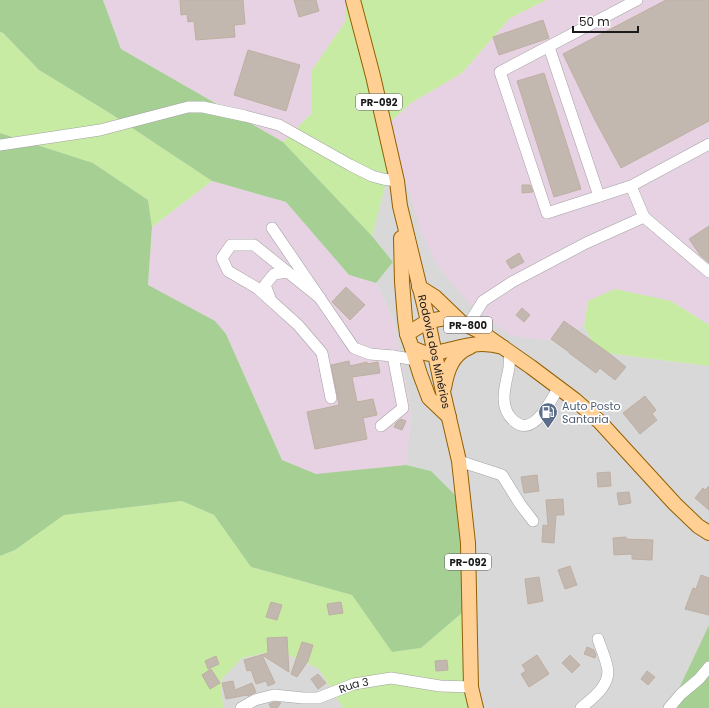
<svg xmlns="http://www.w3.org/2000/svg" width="709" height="708" viewBox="0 0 709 708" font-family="Poppins,sans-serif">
  <rect width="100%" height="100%" fill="#ede9e0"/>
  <!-- residential -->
  <path fill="#d9d8d8" d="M 388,124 L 547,340 L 584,326 L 598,352 L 709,366 L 709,625 L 673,701 L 668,708 L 470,708 L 461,648 L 463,612 L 431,471 L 406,465 L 411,412 L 394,322 L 376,283 L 393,262 L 372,236 L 387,179 Z
    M 278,650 L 319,669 L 343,708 L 223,708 L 221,680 L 242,658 Z"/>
  <!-- industrial -->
  <path fill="#e7d2e3" d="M 103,0 L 345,0 L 345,22 L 312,70 L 312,113 L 283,142 L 121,49 Z
    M 546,0 L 709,0 L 709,325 L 671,301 L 588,301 L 584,326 L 547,340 L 511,336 L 474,309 L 437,265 L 422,235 L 388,124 L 411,103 L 462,73 L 510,18 Z
    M 212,181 L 286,202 L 349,275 L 376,283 L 394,322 L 411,412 L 406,465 L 316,475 L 282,460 L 226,334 L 148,285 L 152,227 Z"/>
  <!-- grass -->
  <path fill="#c7eba3" d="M 345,0 L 546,0 L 510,18 L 462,73 L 411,103 L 388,124 L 387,179 L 372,236 L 283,142 L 312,113 L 312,70 L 345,22 Z
    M 0,32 L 3,33 L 39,70 L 108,112 L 212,181 L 152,227 L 148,200 L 93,163 L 0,133 Z
    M 615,289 L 671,301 L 709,325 L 709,366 L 598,352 L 584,326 L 588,301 Z
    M 182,501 L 214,515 L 251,567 L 352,595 L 392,652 L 421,648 L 463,612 L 461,648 L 470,708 L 343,708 L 319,669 L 278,650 L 242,658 L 221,680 L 223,708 L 0,708 L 0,556 L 15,550 L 64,515 Z"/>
  <!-- forest -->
  <path fill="#a5cf93" d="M 0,0 L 103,0 L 121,49 L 283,142 L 372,236 L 393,262 L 376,283 L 349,275 L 286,202 L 212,181 L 108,112 L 39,70 L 3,33 L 0,32 Z
    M 0,133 L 93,163 L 148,200 L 152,227 L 148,285 L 215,321 L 226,334 L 282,460 L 316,474 L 406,465 L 431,471 L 460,500 L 466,550 L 463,612 L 421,648 L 392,652 L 352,595 L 251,567 L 214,515 L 182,501 L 64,515 L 15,550 L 0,556 Z
    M 709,625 L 709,708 L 668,708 L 673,701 Z"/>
  <!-- building -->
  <path fill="#c2b8b0" stroke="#bfafa2" d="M 180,0 L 243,0 L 245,24 L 234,25 L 235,37 L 196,40 L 194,21 L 188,22 L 187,14 L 181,15 Z
    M 294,0 L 316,0 L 319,11 L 299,17 Z
    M 666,0 L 709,0 L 709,121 L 621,168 L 595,120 L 563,54 Z
    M 543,20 L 549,38 L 499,55 L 493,37 Z
    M 248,50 L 300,65 L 286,111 L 234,95 Z
    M 544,73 L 581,189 L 554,197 L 517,81 Z
    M 522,185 L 530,185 L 533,192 L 522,193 Z
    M 709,226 L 709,263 L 700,255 L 689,239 Z
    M 519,253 L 524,262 L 511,269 L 506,261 Z
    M 346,287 L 365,305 L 350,320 L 332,302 Z
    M 522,308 L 530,315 L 524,322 L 516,315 Z
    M 564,321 L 610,354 L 626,367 L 615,380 L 600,368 L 596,373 L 569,353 L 569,352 L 551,339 Z
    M 349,361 L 350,366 L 367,362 L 367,364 L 378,362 L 380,373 L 352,377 L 357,402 L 373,399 L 377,415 L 363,418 L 367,439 L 315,449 L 307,412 L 339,405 L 331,365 Z
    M 645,396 L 656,410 L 652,414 L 657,420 L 640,434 L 623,413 Z
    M 401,419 L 406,421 L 402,430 L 394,427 L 396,423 Z
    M 610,472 L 611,486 L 598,487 L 597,473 Z
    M 537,475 L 539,491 L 524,493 L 521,477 Z
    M 709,486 L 709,510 L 695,498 L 703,488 L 705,490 Z
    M 629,492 L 631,503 L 619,505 L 617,493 Z
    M 563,499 L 564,515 L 556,515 L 554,543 L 542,542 L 543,525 L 548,526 L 546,500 Z
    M 626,537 L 626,539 L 653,540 L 652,560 L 632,559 L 632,554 L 614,555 L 613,538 Z
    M 570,566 L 577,585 L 565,589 L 558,570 Z
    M 701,575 L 709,578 L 709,615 L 685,609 L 693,588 L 696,589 Z
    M 539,577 L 543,601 L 528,604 L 525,579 Z
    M 271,602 L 282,605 L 277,620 L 266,617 Z
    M 341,602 L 343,613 L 329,615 L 327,604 Z
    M 287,637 L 289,672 L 262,655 L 275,683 L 268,686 L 266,681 L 256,684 L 251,670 L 247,671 L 244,660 L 268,653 L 267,638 Z
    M 302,642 L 313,645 L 308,661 L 297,677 L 291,674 Z
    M 587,647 L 594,650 L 596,655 L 595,658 L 584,654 Z
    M 537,655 L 549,674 L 529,687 L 521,674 L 526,671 L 522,665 Z
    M 570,655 L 580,665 L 572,673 L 562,663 Z
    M 216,656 L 219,664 L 208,669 L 205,661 Z
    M 447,660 L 448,670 L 436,671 L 435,661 Z
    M 211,669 L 220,683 L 210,689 L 202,675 Z
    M 647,671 L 655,677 L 648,685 L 641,679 Z
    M 318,674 L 326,683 L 318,689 L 311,679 Z
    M 233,681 L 235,690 L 252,683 L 256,692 L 248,696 L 247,695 L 226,699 L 222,683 Z
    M 275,702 L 281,703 L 277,708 L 271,708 L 269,704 Z"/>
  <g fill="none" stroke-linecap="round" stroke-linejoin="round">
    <defs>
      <g id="minor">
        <path d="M 637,0 L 500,72 L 547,213 L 631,186 L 709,144"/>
        <path d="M 549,47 L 599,196"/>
        <path d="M 0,145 L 100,130 L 188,107 L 203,107 L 245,116 L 279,125 L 350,165 L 372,176 L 383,179 L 397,181"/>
        <path d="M 631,186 L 644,217 L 709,272"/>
        <path d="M 272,228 L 354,348 L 370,354 L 393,356 L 416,360"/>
        <path d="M 270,298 L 265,285 L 274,274 L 287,272"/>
        <path d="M 320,298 L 254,245 L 231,245 L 222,258 L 228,271 L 257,288 L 298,325 L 322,353 L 331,398"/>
        <path d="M 468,325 L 483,301 L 512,282 L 586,243 L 644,217"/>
        <path d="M 510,352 C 510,357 509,362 509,368 C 507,378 504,388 504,398 C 504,407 507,415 514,421 C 534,438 550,401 559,387"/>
        <path d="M 381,426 L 403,408 L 393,356"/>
        <path d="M 459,461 L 502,475 L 520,504 L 533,521"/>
        <path id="s1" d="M 241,708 L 255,700 L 274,695 L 303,698 L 318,698 L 354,684 L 391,678 L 440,686 L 471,687"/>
        <path d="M 581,708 C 594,697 612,684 607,666 C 605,657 601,648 598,639"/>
        <path d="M 669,708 L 681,694 L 699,679 L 709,667"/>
      </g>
      <g id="major">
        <path id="s2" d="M 353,0 L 373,76 L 397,181 L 400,206 L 428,321 L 443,392 L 459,461 L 468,543 L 471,687 L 476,708"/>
        <path d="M 401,238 L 402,282 L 405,319 L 407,334"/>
        <path d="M 419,287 L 435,297 L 459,320"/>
        <path d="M 503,347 C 482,341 469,345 448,350 C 443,351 438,353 433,354 C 426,355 418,350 412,348 L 407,334 L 428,321 L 446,318 L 461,322 L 481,332 L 531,367 L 575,400 L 600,422 L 675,504 L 698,526 L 709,533"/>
        <path d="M 412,348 L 420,374 L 429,398 L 449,417"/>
        <path d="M 444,388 C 447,371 452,354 470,347"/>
      </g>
    </defs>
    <!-- minor casing -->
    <use href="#minor" stroke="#a2a2a2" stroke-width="12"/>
    <!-- major casing -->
    <use href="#major" stroke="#936000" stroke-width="16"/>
    <!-- minor -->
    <use href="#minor" stroke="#fff" stroke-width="11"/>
    <!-- major -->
    <use href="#major" stroke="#ffcf94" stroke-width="14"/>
  </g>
  <!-- icons -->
  <defs>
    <symbol id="fuel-pin" viewBox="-11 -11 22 30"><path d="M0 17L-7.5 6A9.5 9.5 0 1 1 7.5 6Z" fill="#5c6f8a" stroke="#fff"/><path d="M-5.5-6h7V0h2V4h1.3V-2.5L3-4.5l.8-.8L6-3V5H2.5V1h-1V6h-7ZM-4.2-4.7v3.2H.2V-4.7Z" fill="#fff"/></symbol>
  </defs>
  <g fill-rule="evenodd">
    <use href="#fuel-pin" x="537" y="401" width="22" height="30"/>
  </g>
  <g text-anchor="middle" stroke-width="3.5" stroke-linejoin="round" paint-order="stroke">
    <!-- shield labels -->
    <g fill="#fff" stroke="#5f5f5f" stroke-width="1">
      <rect x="356" y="94" width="46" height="16" rx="3"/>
      <rect x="444" y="317" width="48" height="16" rx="3"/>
      <rect x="445" y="554" width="46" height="16" rx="3"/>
    </g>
    <g font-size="10" font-weight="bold" fill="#1b1b1b">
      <text x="379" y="106">PR-092</text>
      <text x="468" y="329">PR-800</text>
      <text x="468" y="566">PR-092</text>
    </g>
    <!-- street labels -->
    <g font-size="11" fill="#1b1b1b" stroke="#fff">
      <text dy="4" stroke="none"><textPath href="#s2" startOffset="361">Rodovia dos Minérios</textPath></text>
      <text dy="4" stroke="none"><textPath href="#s1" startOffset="118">Rua 3</textPath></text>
    </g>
    <!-- service labels -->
    <g font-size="11" fill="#4e5e75" stroke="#fff" text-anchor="start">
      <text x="562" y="410">Auto Posto<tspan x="562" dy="13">Santaria</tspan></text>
    </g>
  </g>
  <!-- scale -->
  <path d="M573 26v6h65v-6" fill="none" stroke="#1b1b1b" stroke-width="2"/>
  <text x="579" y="26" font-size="12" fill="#1b1b1b" stroke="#ffffff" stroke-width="3" paint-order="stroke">50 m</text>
</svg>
